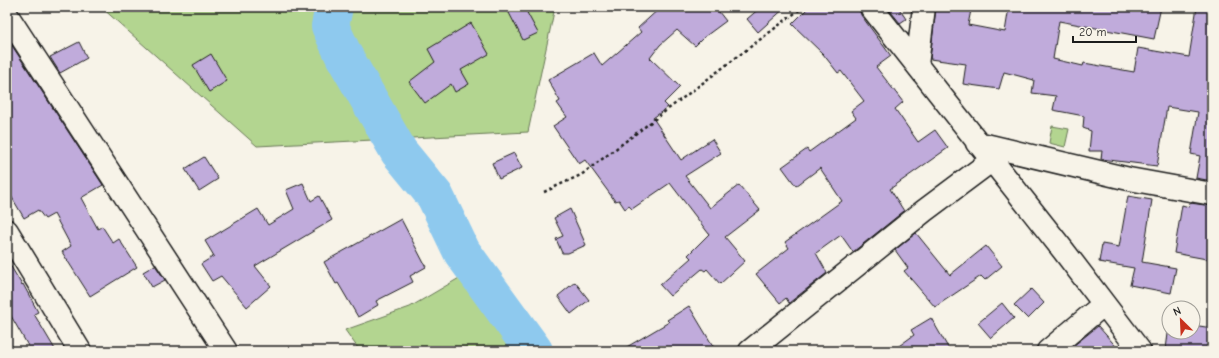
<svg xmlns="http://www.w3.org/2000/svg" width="1219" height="358" viewBox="0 0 1219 358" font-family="'Comic Neue',sans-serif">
  <rect width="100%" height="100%" fill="#f7f3e8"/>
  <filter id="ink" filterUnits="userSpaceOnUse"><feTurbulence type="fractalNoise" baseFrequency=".025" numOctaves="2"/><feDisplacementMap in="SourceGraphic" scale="8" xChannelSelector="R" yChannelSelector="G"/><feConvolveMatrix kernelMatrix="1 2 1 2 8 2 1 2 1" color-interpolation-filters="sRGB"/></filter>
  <g filter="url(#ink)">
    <!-- green -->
    <path fill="#b3d590" stroke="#687856" d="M 101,7 L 555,7 L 528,132 L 257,146 Z
      M 1052,126 L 1069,129 L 1065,147 L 1049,143 Z
      M 466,274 L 524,351 L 360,351 L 345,330 L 410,307 Z"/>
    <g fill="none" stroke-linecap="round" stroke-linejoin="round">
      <!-- river -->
      <path stroke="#8ec9ee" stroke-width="38" d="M 334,7 L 330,26 L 344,56 L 399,152 L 435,196 L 462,252 L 534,351"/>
    </g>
    <!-- building -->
    <path fill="#c0abdb" stroke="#1c1c1c" d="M 506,7 L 524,7 L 538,33 L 523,40 Z
      M 661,7 L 715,7 L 726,21 L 703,38 L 695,46 L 677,30 L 660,45 L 650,58 L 680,87 L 664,103 L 668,107 L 653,118 L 681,160 L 712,139 L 721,153 L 685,176 L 710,208 L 739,185 L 760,210 L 725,237 L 745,261 L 720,284 L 707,269 L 705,271 L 702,269 L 670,296 L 660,285 L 691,258 L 688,255 L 709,234 L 670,183 L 632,209 L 629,206 L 625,209 L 619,200 L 615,201 L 585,160 L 579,164 L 553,126 L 567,117 L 557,103 L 560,101 L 548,80 L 594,53 L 602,66 L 641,32 L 638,28 Z
      M 761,7 L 786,7 L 758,32 L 747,19 Z
      M 809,7 L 859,7 L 861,15 L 891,56 L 876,67 L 903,102 L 895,109 L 918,142 L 935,130 L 948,148 L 890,189 L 904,211 L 853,252 L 841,235 L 816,253 L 827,273 L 789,303 L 786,298 L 780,303 L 756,274 L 789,248 L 785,242 L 842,201 L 820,168 L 796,186 L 782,167 L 807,149 L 809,152 L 856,118 L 851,111 L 864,101 L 841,71 L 838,73 L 823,54 L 792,24 Z
      M 887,7 L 898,7 L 906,19 L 900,23 Z
      M 936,7 L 955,7 L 971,10 L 968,25 L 1005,32 L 1009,7 L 1161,7 L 1154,39 L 1059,21 L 1053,59 L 1083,66 L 1084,63 L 1134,72 L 1138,48 L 1189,57 L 1197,7 L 1212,7 L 1212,181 L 1196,178 L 1200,156 L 1191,154 L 1198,112 L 1167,107 L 1157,166 L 1101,159 L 1102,151 L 1089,151 L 1091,131 L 1083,128 L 1084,116 L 1053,110 L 1056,96 L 1032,93 L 1034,80 L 1004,72 L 999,89 L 963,84 L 966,64 L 930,59 Z
      M 471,23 L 489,54 L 461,70 L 469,84 L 455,92 L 451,84 L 425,103 L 409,82 L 435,62 L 428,49 Z
      M 7,38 L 103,185 L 81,198 L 98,229 L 102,226 L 113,243 L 119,239 L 137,267 L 90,296 L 62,252 L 71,246 L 54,214 L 45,219 L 38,210 L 24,218 L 7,189 Z
      M 79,42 L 87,58 L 60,73 L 50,57 Z
      M 211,54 L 227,81 L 209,92 L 193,65 Z
      M 514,153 L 522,168 L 499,179 L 492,163 Z
      M 204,157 L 218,179 L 199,191 L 185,169 Z
      M 303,183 L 311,201 L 319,196 L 332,220 L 255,266 L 271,286 L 247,307 L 221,276 L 212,281 L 201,264 L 214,256 L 205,241 L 258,209 L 268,225 L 294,209 L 286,190 Z
      M 1128,196 L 1152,200 L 1142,262 L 1176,268 L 1171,293 L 1130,285 L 1134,268 L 1099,262 L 1102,244 L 1119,247 Z
      M 1190,203 L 1212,206 L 1212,260 L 1174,253 L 1182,205 L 1189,207 Z
      M 570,209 L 586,245 L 568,253 L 562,253 L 556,239 L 563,236 L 554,218 Z
      M 401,219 L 426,267 L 410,276 L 413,282 L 376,301 L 378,305 L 358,317 L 338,283 L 336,284 L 324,262 Z
      M 916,233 L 950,275 L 986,246 L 1002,266 L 985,280 L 981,276 L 935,307 L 904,271 L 908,268 L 895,250 Z
      M 7,260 L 22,285 L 23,284 L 38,312 L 34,314 L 56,351 L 31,351 L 7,309 Z
      M 155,265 L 165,280 L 152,287 L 143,272 Z
      M 575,282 L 589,300 L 571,314 L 558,296 Z
      M 1031,289 L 1044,303 L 1028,319 L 1014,305 Z
      M 1002,303 L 1014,318 L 991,338 L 978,323 Z
      M 689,306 L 716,351 L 620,351 L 669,322 L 667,320 Z
      M 931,318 L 950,351 L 892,351 L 914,335 L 911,330 Z
      M 1193,325 L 1212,328 L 1212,351 L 1182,351 L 1166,349 L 1169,326 L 1169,332 L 1193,332 Z
      M 1098,326 L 1120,351 L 1067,351 Z"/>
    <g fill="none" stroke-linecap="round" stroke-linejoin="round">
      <defs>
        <path id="street" d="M 871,7 L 1063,250 L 1140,351
          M 7,15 L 226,351
          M 917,65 L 924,7
          M 977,143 L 1129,179 L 1212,194
          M 7,231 L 80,351
          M 750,351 L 924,211 L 991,161
          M 1048,351 L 1104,304"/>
      </defs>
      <!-- street casing -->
      <use href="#street" stroke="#1c1c1c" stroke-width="25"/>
      <!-- path -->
      <path stroke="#1c1c1c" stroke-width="2.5" stroke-dasharray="3 3" stroke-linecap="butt" d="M 544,192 L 581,175 L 803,7"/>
      <!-- street -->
      <use href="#street" stroke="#f7f3e8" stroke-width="22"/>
    </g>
  </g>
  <!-- margin -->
  <rect width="1219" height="358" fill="none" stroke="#f7f3e8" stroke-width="24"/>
  <rect x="12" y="12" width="1195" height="334" fill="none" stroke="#1c1c1c" stroke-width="1.5" filter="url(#ink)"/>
  <!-- north arrow -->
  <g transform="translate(1181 320) rotate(336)"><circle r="19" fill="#f7f3e8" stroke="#9f9d96"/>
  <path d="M0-3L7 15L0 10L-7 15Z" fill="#c8321e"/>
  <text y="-6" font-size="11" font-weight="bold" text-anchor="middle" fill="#1c1c1c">N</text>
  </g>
  <!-- scale -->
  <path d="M1073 36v6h63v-6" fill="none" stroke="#1c1c1c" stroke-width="2"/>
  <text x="1079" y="36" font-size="12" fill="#1c1c1c" stroke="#f7f3e8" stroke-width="3" paint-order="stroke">20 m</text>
</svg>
